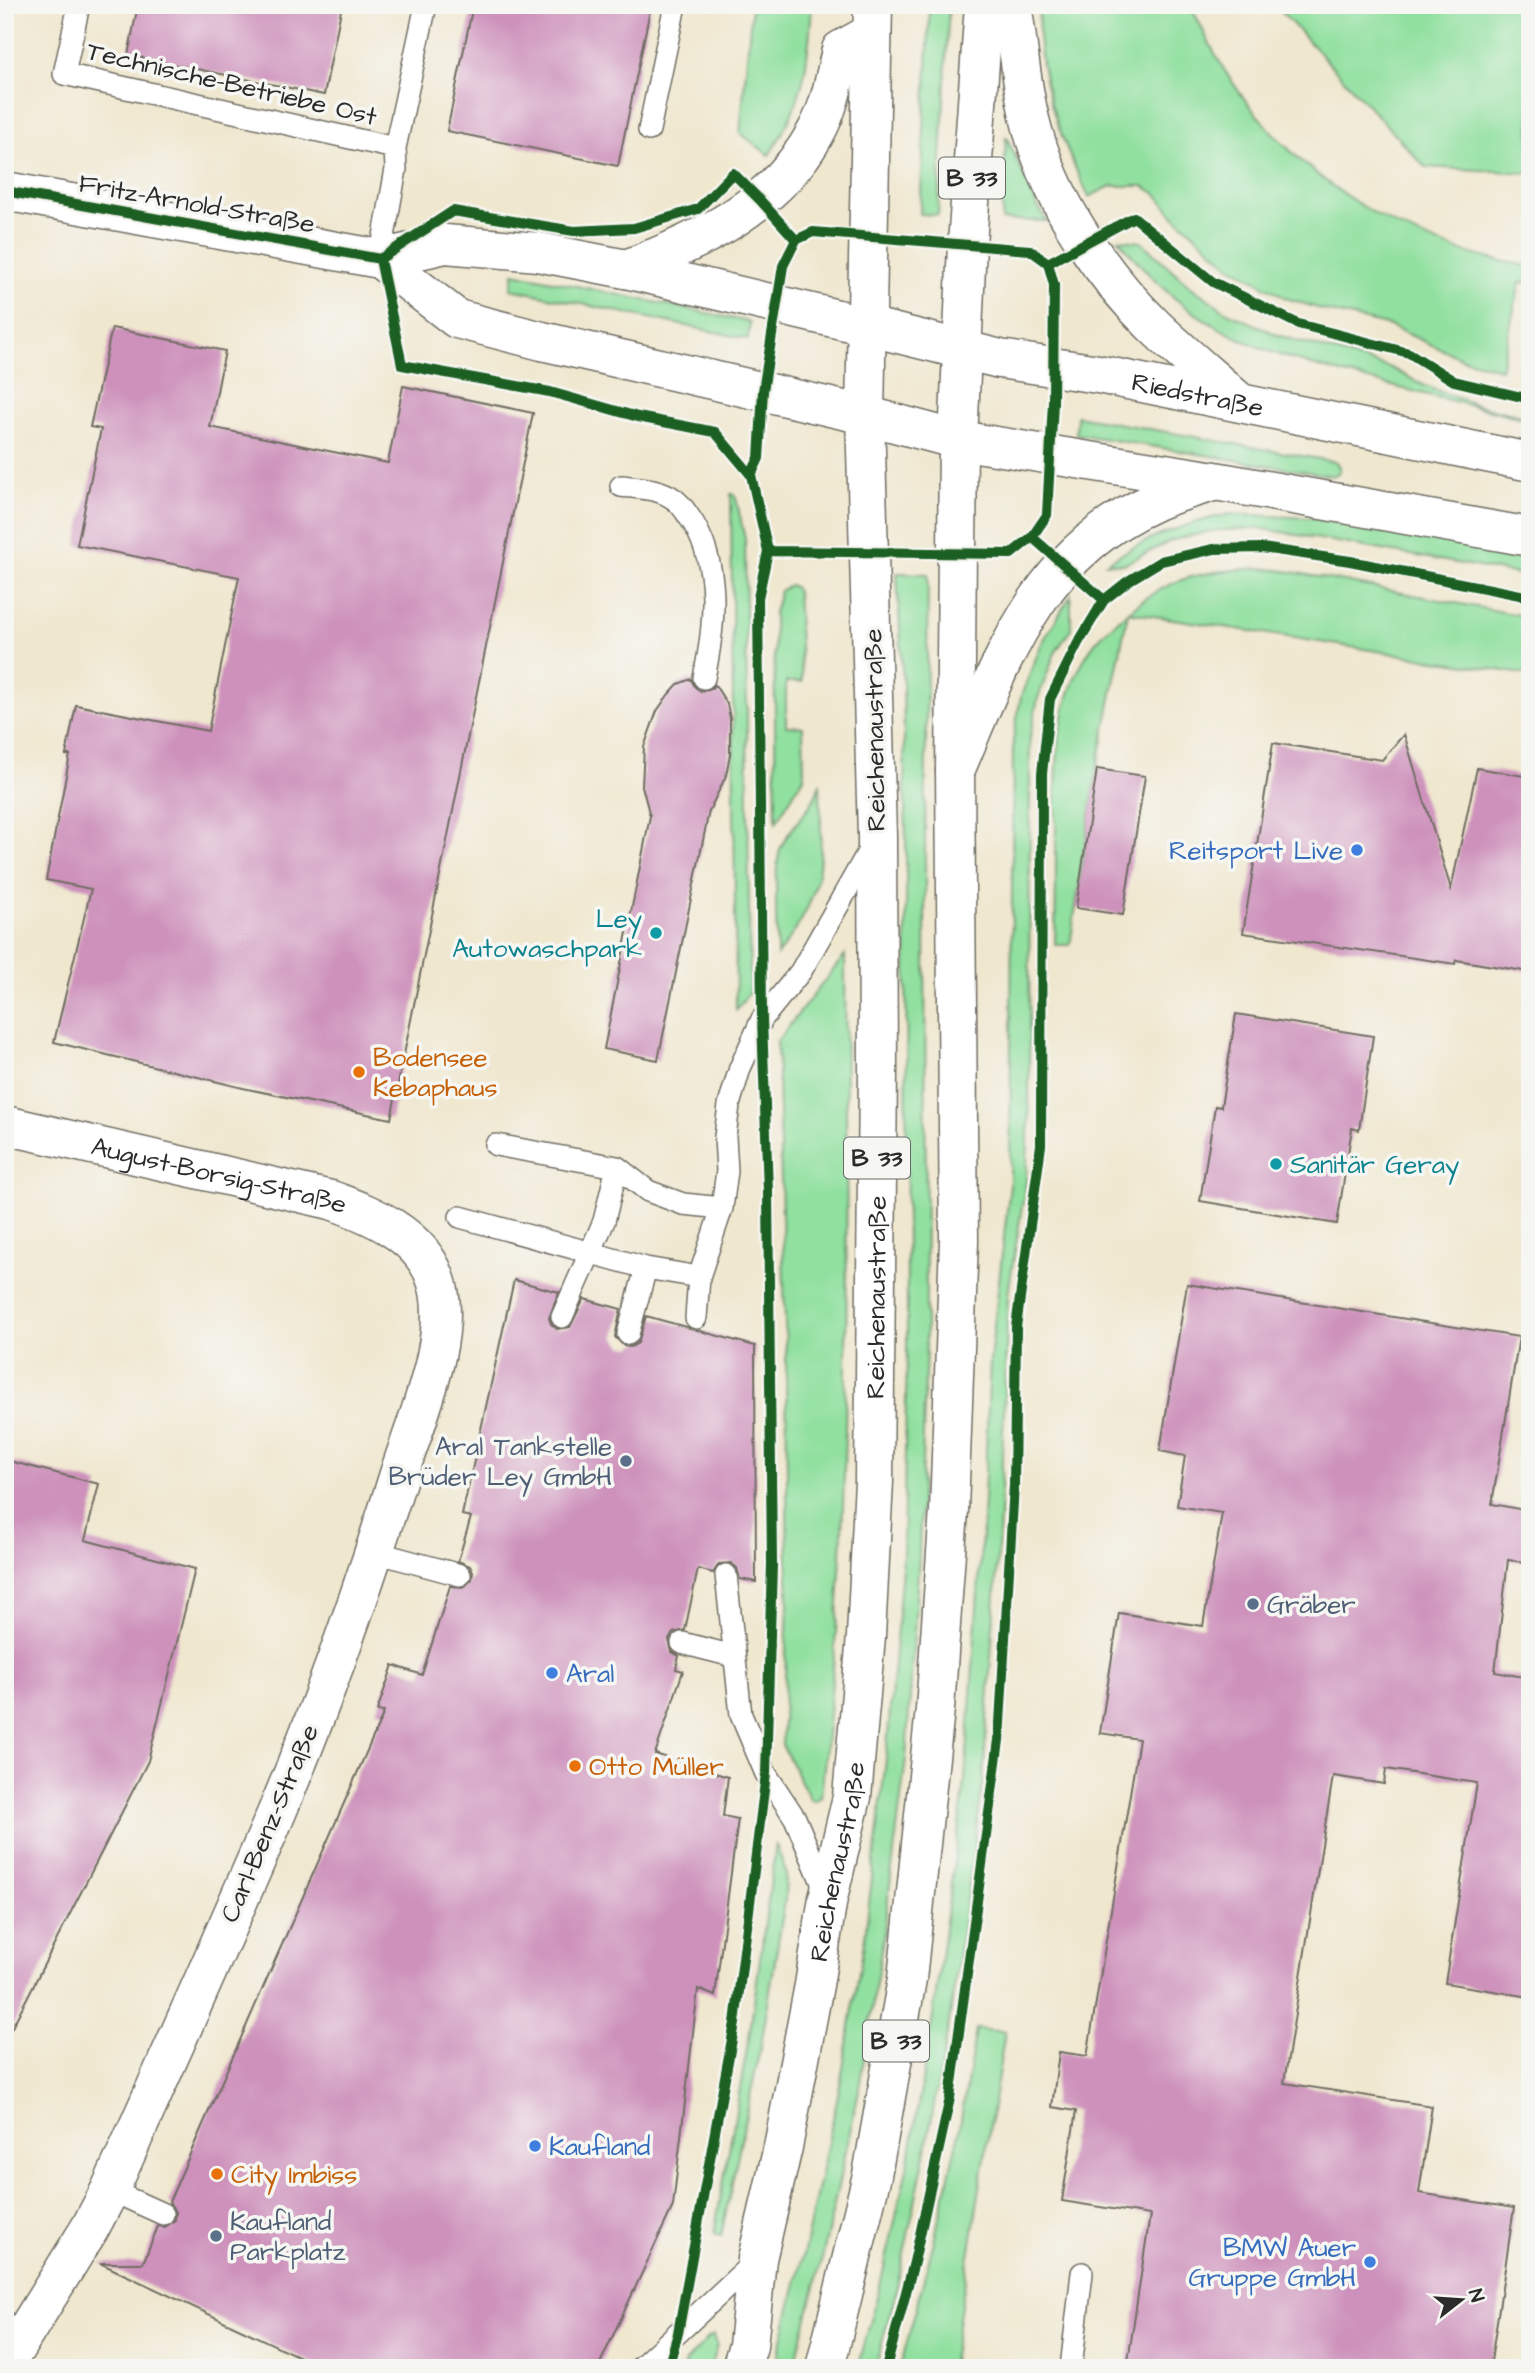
<svg xmlns="http://www.w3.org/2000/svg" width="1535" height="2373" viewBox="0 0 1535 2373" font-family="'Architects Daughter',sans-serif">
  <rect width="100%" height="100%" fill="#f6f6f2"/>
  <filter id="ink" filterUnits="userSpaceOnUse"><feTurbulence type="fractalNoise" baseFrequency=".0143" numOctaves="2"/><feDisplacementMap in="SourceGraphic" scale="14" xChannelSelector="R" yChannelSelector="G"/><feConvolveMatrix kernelMatrix="1 2 1 2 8 2 1 2 1" color-interpolation-filters="sRGB"/></filter>
  <filter id="wash" filterUnits="userSpaceOnUse"><feTurbulence type="fractalNoise" baseFrequency=".00686" numOctaves="4" result="noise"/><feDisplacementMap in="SourceGraphic" scale="28" xChannelSelector="R" yChannelSelector="G"/><feGaussianBlur stdDeviation="1.57" result="paint"/><feColorMatrix in="noise" values="0 0 0 0 0 0 0 0 0 0 0 0 0 0 0 0 0 1.4 0 .05"/><feComposite in="paint" operator="in"/></filter>
  <g filter="url(#wash)">
    <rect width="100%" height="100%" fill="#f0e7cf"/>
    <!-- green -->
    <path fill="#90e09f" stroke="#5e8665" stroke-width="2" d="M 752,5 L 812,5 C 808,67 804,103 769,155 L 740,133 Z
      M 930,5 L 949,5 L 938,215 L 920,214 Z
      M 1039,5 L 1190,5 C 1202,27 1212,50 1225,71 C 1293,178 1405,249 1530,266 L 1530,283 L 1520,282 L 1501,369 L 1463,359 L 1390,326 L 1327,311 L 1286,298 L 1230,266 L 1174,216 L 1156,194 L 1143,186 L 1111,186 L 1089,197 C 1059,136 1035,75 1039,5 Z
      M 1275,5 L 1530,5 L 1530,173 L 1425,167 Z
      M 1006,136 L 1037,205 L 1047,221 L 1002,220 Z
      M 1118,239 L 1141,242 L 1191,287 L 1227,312 L 1280,336 L 1391,368 L 1425,386 L 1477,405 L 1530,418 L 1530,420 C 1481,408 1433,396 1384,384 C 1309,365 1240,350 1177,300 C 1155,283 1136,260 1118,239 Z
      M 514,273 L 750,322 L 748,339 L 511,289 Z
      M 1077,416 L 1336,462 L 1340,469 L 1338,473 L 1333,476 L 1076,434 Z
      M 731,494 L 734,494 L 736,498 L 745,539 L 750,992 L 736,1010 Z
      M 1230,514 L 1311,518 L 1530,550 L 1530,576 L 1258,528 L 1211,531 L 1173,540 L 1124,564 L 1106,563 C 1144,539 1185,523 1230,514 Z
      M 1261,568 L 1292,572 L 1530,617 L 1530,675 L 1128,612 L 1097,769 L 1070,945 L 1055,945 C 1056,906 1056,867 1056,828 C 1056,768 1054,707 1088,653 C 1098,636 1113,625 1128,612 C 1172,575 1205,571 1261,568 Z
      M 897,573 L 928,574 L 925,839 L 926,1345 L 919,1556 L 906,1759 L 883,1939 L 858,2095 L 823,2255 L 794,2368 L 775,2368 L 804,2251 L 839,2091 L 865,1937 L 886,1759 L 903,1555 L 907,1346 L 906,840 L 903,686 Z
      M 790,585 L 794,587 L 797,592 L 802,682 L 786,682 L 786,726 L 803,727 L 804,777 L 776,822 L 774,613 L 780,591 Z
      M 1071,595 L 1071,629 L 1055,653 L 1038,698 L 1030,736 L 1029,1118 L 1026,1182 L 1008,1294 L 1000,1519 L 983,1782 L 950,2017 L 924,2160 L 895,2296 L 875,2368 L 858,2368 L 878,2294 L 909,2160 L 933,2016 L 965,1782 L 983,1520 L 990,1361 L 1010,1184 L 1013,741 L 1021,696 L 1042,643 Z
      M 820,783 C 821,858 828,893 777,955 C 777,931 773,867 781,847 C 791,824 815,808 820,783 Z
      M 845,955 C 846,1139 849,1323 843,1506 C 840,1603 831,1700 821,1797 L 814,1801 L 810,1799 L 782,1745 L 788,1605 L 786,1354 L 777,1041 Z
      M 776,1844 L 786,1873 L 785,1901 L 762,2039 L 721,2236 L 714,2234 L 749,2038 Z
      M 976,2029 L 1005,2032 L 951,2368 L 900,2368 L 933,2245 L 959,2132 Z
      M 714,2335 L 717,2345 L 710,2368 L 684,2368 L 686,2362 L 709,2337 Z"/>
    <g id="blocks">
      <!-- building -->
      <path fill="#cd91bb" d="M 138,5 L 342,5 L 324,95 L 128,55 Z
        M 473,5 L 651,5 L 618,166 L 447,131 Z
        M 112,328 L 225,351 L 210,427 L 388,463 L 403,386 L 533,413 L 391,1119 L 243,1088 L 54,1042 L 91,889 L 46,880 L 70,755 L 66,755 L 76,705 L 208,731 L 239,577 L 77,545 L 101,429 L 90,427 Z
        M 691,679 L 695,687 L 701,691 L 709,690 L 715,685 L 727,704 L 730,718 L 730,754 L 726,776 L 709,811 L 658,1060 L 604,1049 L 650,816 L 642,786 L 644,747 L 657,711 L 668,695 L 678,684 Z
        M 1404,734 L 1451,889 L 1477,768 L 1530,777 L 1530,972 L 1456,960 L 1455,964 L 1243,933 L 1273,743 L 1382,760 Z
        M 1097,769 L 1145,776 L 1123,915 L 1076,908 Z
        M 1236,1014 L 1373,1036 L 1359,1130 L 1352,1128 L 1337,1224 L 1200,1201 L 1215,1106 L 1221,1107 Z
        M 514,1280 L 559,1292 L 549,1318 L 551,1324 L 557,1329 L 570,1327 L 584,1299 L 621,1309 L 615,1337 L 624,1346 L 631,1347 L 638,1343 L 646,1316 L 755,1346 L 756,1582 L 740,1579 L 737,1568 L 731,1563 L 719,1564 L 713,1573 L 698,1569 L 685,1630 L 673,1633 L 669,1640 L 672,1652 L 679,1656 L 676,1669 L 683,1671 L 655,1754 L 728,1777 L 723,1816 L 738,1819 L 715,1996 L 698,1989 L 673,2206 L 598,2368 L 323,2368 L 100,2263 L 143,2263 L 158,2226 L 165,2227 L 175,2220 L 176,2212 L 169,2202 L 384,1712 L 377,1711 L 393,1665 L 422,1675 L 450,1586 L 464,1587 L 472,1579 L 473,1572 L 470,1566 L 458,1561 L 471,1517 L 462,1515 Z
        M 1187,1284 L 1519,1337 L 1492,1504 L 1530,1511 L 1530,1563 L 1508,1560 L 1495,1672 L 1530,1678 L 1530,1997 L 1445,1983 L 1477,1783 L 1386,1769 L 1384,1784 L 1333,1776 L 1284,2083 L 1432,2106 L 1419,2193 L 1514,2208 L 1490,2368 L 1127,2368 L 1150,2215 L 1062,2201 L 1076,2111 L 1052,2107 L 1059,2052 L 1087,2056 L 1088,2051 L 1139,1739 L 1100,1733 L 1119,1613 L 1203,1626 L 1222,1513 L 1177,1506 L 1185,1456 L 1160,1451 Z
        M 5,1460 L 99,1484 L 85,1540 L 195,1569 L 148,1761 L 5,2041 Z"/>
    </g>
  </g>
  <g filter="url(#ink)">
    <use href="#blocks" fill-opacity="0" stroke="#706d64" stroke-width="2"/>
    <g fill="none" stroke-linecap="round" stroke-linejoin="round">
      <defs>
        <path id="service" d="M 79,5 L 64,74 L 395,148 L 426,5
          M 649,130 L 675,5
          M 380,259 L 396,169 L 395,148
          M 621,486 C 639,488 659,488 674,499 C 680,503 684,509 688,515 C 722,562 715,625 704,678
          M 496,1145 L 617,1167 L 648,1191 L 683,1204 L 722,1208
          M 460,1217 L 646,1268 L 699,1277
          M 562,1317 L 604,1221 L 617,1167
          M 696,1318 L 699,1277 L 722,1208 L 727,1171 L 725,1137 L 729,1105 L 740,1068 L 762,1019 L 801,971 L 871,847
          M 628,1334 L 646,1268
          M 375,1552 L 460,1575
          M 726,1575 L 741,1715 L 766,1774 L 795,1818 L 826,1892
          M 682,1643 L 733,1656
          M 110,2190 L 163,2214
          M 640,2368 L 755,2261
          M 1071,2368 L 1082,2273"/>
        <g id="minor">
          <path d="M 5,191 L 380,259 L 445,244 L 538,252 L 626,269 L 867,326"/>
          <path d="M 380,259 L 457,319 L 542,341 L 865,415"/>
          <path d="M 626,269 C 701,241 776,206 816,132 C 830,107 835,77 841,50 L 872,33"/>
          <path id="s1" d="M 5,1125 L 331,1200 C 371,1214 419,1234 435,1277 C 456,1330 417,1418 400,1471 C 364,1586 324,1701 277,1812 C 223,1938 166,2064 110,2190 L 90,2228 L 5,2365"/>
        </g>
        <g id="tertiary">
          <path d="M 1012,5 C 1018,39 1020,73 1027,106 C 1043,189 1095,268 1154,326 C 1181,352 1210,376 1238,401"/>
          <path id="s2" d="M 867,326 L 1000,359 L 1098,374 L 1530,462"/>
          <path d="M 865,415 L 958,440 L 1215,481 L 1530,537"/>
          <path d="M 955,771 C 1002,661 1035,555 1154,502 C 1171,494 1191,489 1210,483"/>
        </g>
        <g id="primary">
          <path id="s3" d="M 741,2368 L 748,2346 L 757,2259 L 783,2147 L 814,1985 L 828,1898 L 852,1797 L 866,1636 L 874,1481 L 878,1070 L 877,836 L 865,415 L 873,5"/>
          <path d="M 825,2368 L 872,2175 L 907,1979 L 935,1709 L 949,1510 L 959,1241 L 955,771 L 958,440 L 967,245 L 984,5"/>
        </g>
      </defs>
      <!-- service casing -->
      <use href="#service" stroke="#706d64" stroke-width="24"/>
      <!-- minor casing -->
      <use href="#minor" stroke="#706d64" stroke-width="41"/>
      <!-- tertiary casing -->
      <use href="#tertiary" stroke="#706d64" stroke-width="41"/>
      <!-- primary casing -->
      <use href="#primary" stroke="#706d64" stroke-width="41"/>
      <!-- service -->
      <use href="#service" stroke="#fff" stroke-width="21"/>
      <!-- minor -->
      <use href="#minor" stroke="#fff" stroke-width="38"/>
      <!-- tertiary -->
      <use href="#tertiary" stroke="#fff" stroke-width="38"/>
      <!-- primary -->
      <use href="#primary" stroke="#fff" stroke-width="38"/>
      <defs>
        <path id="cycleway" d="M 5,191 L 380,259
          M 380,259 L 402,365 L 550,392 L 638,417 L 715,432 L 751,475 L 768,551 L 758,598 L 762,1019 L 768,1192 L 772,1564 L 766,1774 L 735,2023 L 678,2333 L 668,2368
          M 380,259 L 453,211 L 574,231 L 634,228 L 698,209 L 733,173 L 760,200 L 796,240
          M 1048,263 L 1134,217 L 1213,282 L 1298,324 L 1409,353 L 1454,381 L 1530,399
          M 751,475 L 759,458 L 763,391 L 783,266 L 796,240 L 813,232 L 1030,250 L 1048,263 L 1054,285 L 1053,402 L 1047,515 L 1032,537 L 1011,554 L 768,551
          M 1032,537 L 1104,600
          M 886,2368 L 914,2262 L 950,2098 L 999,1740 L 1014,1485 L 1016,1327 L 1041,1145 L 1042,774 L 1050,699 L 1078,643 L 1104,600 L 1128,581 L 1161,561 L 1214,549 L 1262,548 L 1350,561 L 1530,597"/>
      </defs>
      <!-- cycleway casing -->
      <use href="#cycleway" stroke="#f6f6f2" stroke-width="15"/>
      <!-- cycleway -->
      <use href="#cycleway" stroke="#1b5e20" stroke-width="10"/>
    </g>
  </g>
  <!-- markers -->
  <g fill="#3f7fe0" stroke="#f6f6f2" stroke-width="2.5">
    <circle cx="1357" cy="850" r="7"/>
    <circle cx="552" cy="1673" r="7"/>
    <circle cx="535" cy="2146" r="7"/>
    <circle cx="1370" cy="2262" r="7"/>
  </g>
  <g fill="#0f9aa8" stroke="#f6f6f2" stroke-width="2.5">
    <circle cx="656" cy="933" r="7"/>
    <circle cx="1276" cy="1164" r="7"/>
  </g>
  <g fill="#e8710a" stroke="#f6f6f2" stroke-width="2.5">
    <circle cx="359" cy="1072" r="7"/>
    <circle cx="575" cy="1766" r="7"/>
    <circle cx="217" cy="2174" r="7"/>
  </g>
  <g fill="#5c6f8a" stroke="#f6f6f2" stroke-width="2.5">
    <circle cx="626" cy="1461" r="7"/>
    <circle cx="1253" cy="1604" r="7"/>
    <circle cx="216" cy="2236" r="7"/>
  </g>
  <g text-anchor="middle" stroke-width="7" stroke-linejoin="round" paint-order="stroke">
    <!-- shield labels -->
    <g fill="#f6f6f2" stroke="#686867" stroke-width="2">
      <rect x="939" y="157.5" width="66" height="41" rx="5"/>
      <rect x="844" y="1137.5" width="66" height="41" rx="5"/>
      <rect x="863" y="2020.5" width="66" height="41" rx="5"/>
    </g>
    <g font-size="24" font-weight="bold" fill="#2b2b2b">
      <text x="972" y="186">B 33</text>
      <text x="877" y="1166">B 33</text>
      <text x="896" y="2049">B 33</text>
    </g>
    <!-- street labels -->
    <g font-size="26" fill="#2b2b2b" stroke="#f6f6f2">
      <text transform="translate(232 83) rotate(13)" y="9">Technische-Betriebe Ost</text>
      <text transform="translate(197 203) rotate(10)" y="9">Fritz-Arnold-Straße</text>
      <text dy="9" stroke="none"><textPath href="#s2" startOffset="338">Riedstraße</textPath></text>
      <text transform="translate(874 730) rotate(-91)" y="9">Reichenaustraße</text>
      <text dy="9" stroke="none"><textPath href="#s1" startOffset="220">August-Borsig-Straße</textPath></text>
      <text dy="9" stroke="none"><textPath href="#s3" startOffset="1083">Reichenaustraße</textPath></text>
      <text transform="translate(269 1823) rotate(-67)" y="9">Carl-Benz-Straße</text>
      <text dy="9" stroke="none"><textPath href="#s3" startOffset="516">Reichenaustraße</textPath></text>
    </g>
    <!-- shop labels -->
    <g font-size="26" fill="#366cbe" stroke="#f6f6f2" text-anchor="end">
      <text x="1343" y="859">Reitsport Live</text>
      <text x="566" y="1682" text-anchor="start">Aral</text>
      <text x="549" y="2155" text-anchor="start">Kaufland</text>
      <text x="1356" y="2256">BMW Auer<tspan x="1356" dy="30">Gruppe GmbH</tspan></text>
    </g>
    <!-- culture labels -->
    <g font-size="26" fill="#0d838f" stroke="#f6f6f2" text-anchor="end">
      <text x="642" y="927">Ley<tspan x="642" dy="30">Autowaschpark</tspan></text>
      <text x="1290" y="1173" text-anchor="start">Sanitär Geray</text>
    </g>
    <!-- food labels -->
    <g font-size="26" fill="#c56008" stroke="#f6f6f2" text-anchor="start">
      <text x="373" y="1066">Bodensee<tspan x="373" dy="30">Kebaphaus</tspan></text>
      <text x="589" y="1775">Otto Müller</text>
      <text x="231" y="2183">City Imbiss</text>
    </g>
    <!-- service labels -->
    <g font-size="26" fill="#4e5e75" stroke="#f6f6f2" text-anchor="start">
      <text x="612" y="1455" text-anchor="end">Aral Tankstelle<tspan x="612" dy="30">Brüder Ley GmbH</tspan></text>
      <text x="1267" y="1613">Gräber</text>
      <text x="230" y="2230">Kaufland<tspan x="230" dy="30">Parkplatz</tspan></text>
    </g>
  </g>
  <!-- margin -->
  <rect width="1535" height="2373" fill="none" stroke="#f6f6f2" stroke-width="28"/>
  <!-- north arrow -->
  <g transform="translate(1461 2300) rotate(73)" stroke="#f6f6f2" stroke-width="5" paint-order="stroke">
  <path d="M0-5L12 26L0 18L-12 26Z" fill="#2b2b2b"/>
  <text y="-10" font-size="19" font-weight="bold" text-anchor="middle" fill="#2b2b2b">N</text>
  </g>
</svg>
